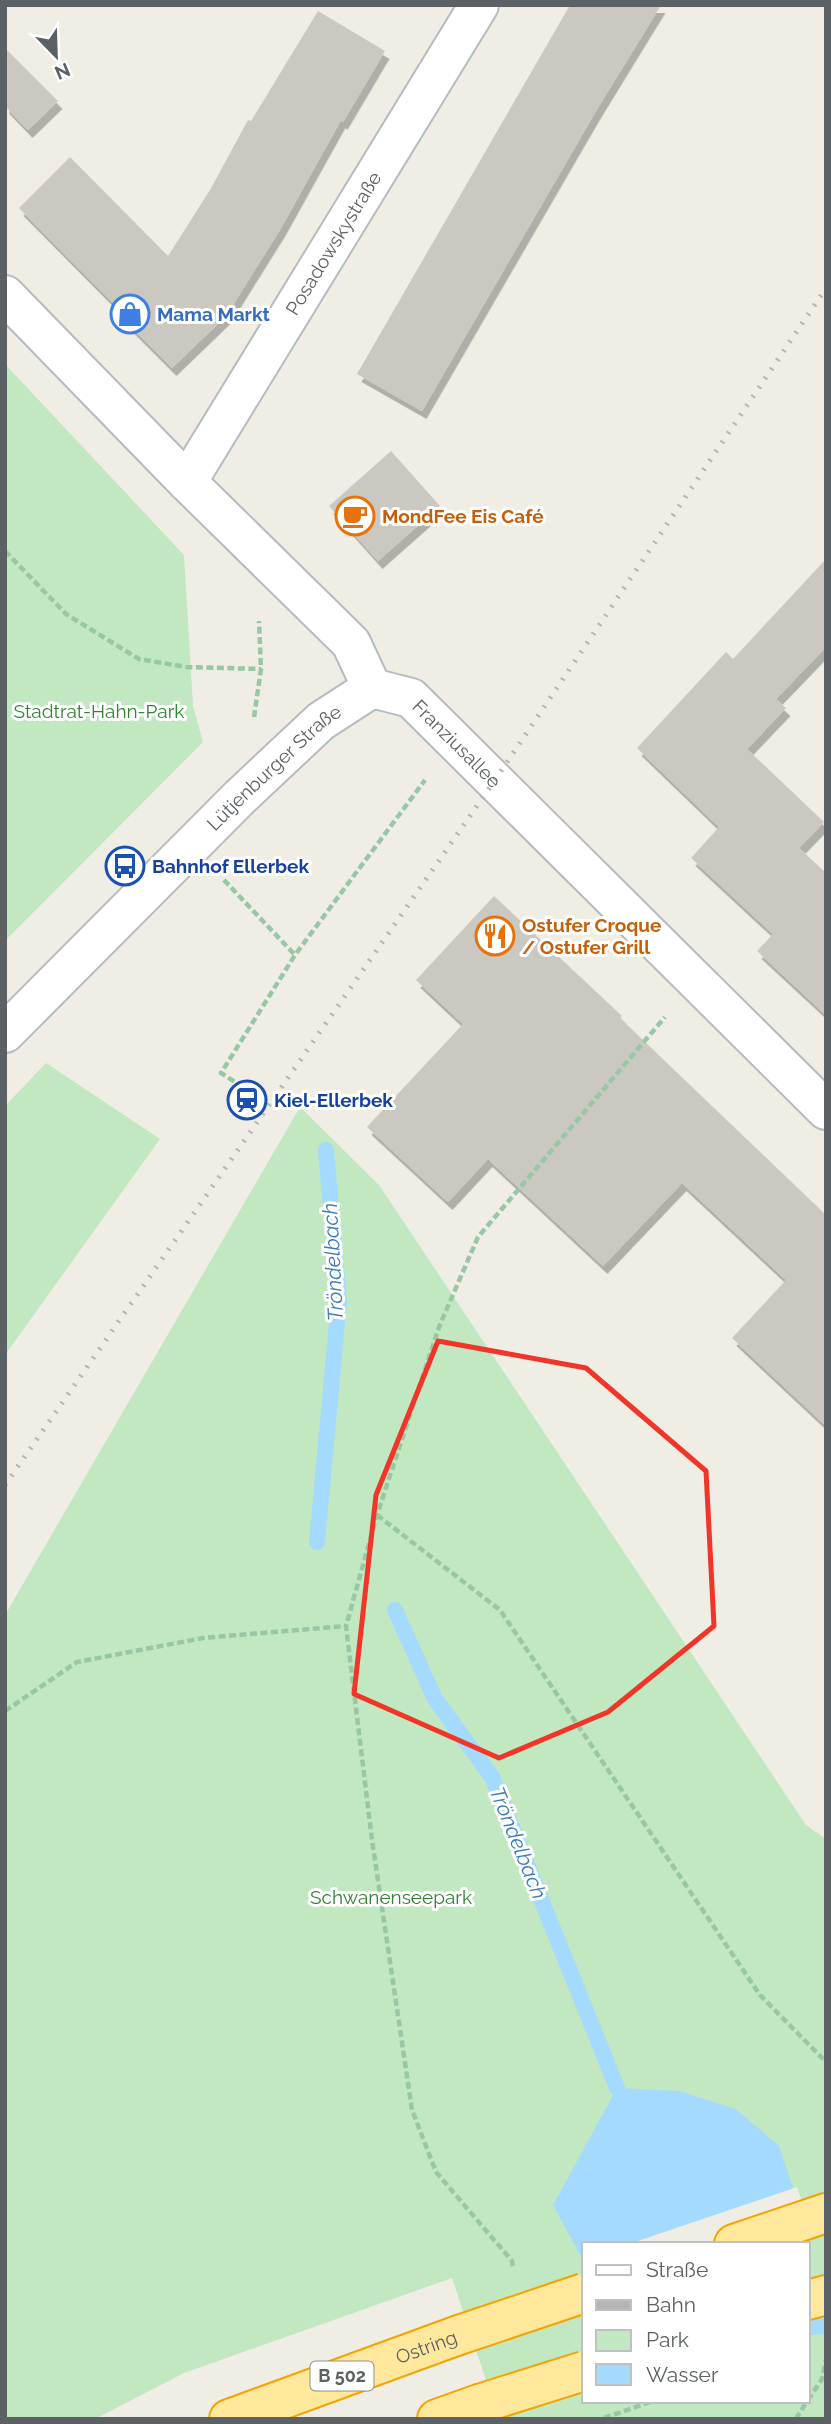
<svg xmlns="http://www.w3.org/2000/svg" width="831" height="2424" viewBox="0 0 831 2424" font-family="Raleway,sans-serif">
  <defs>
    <filter id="shadow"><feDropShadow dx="4.5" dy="8" stdDeviation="0" flood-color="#0004"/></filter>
  </defs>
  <rect width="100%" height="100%" fill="#f0ede5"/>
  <!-- green -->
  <path fill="#c1e8c0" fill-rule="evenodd" d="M 5,364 L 184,555 L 193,706 L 203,742 L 5,941 Z
    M 46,1063 L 160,1139 L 5,1355 L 5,1106 Z
    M 300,1107 L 379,1185 L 806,1825 L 826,1839 L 826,2419 L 499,2419 L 452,2278 L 184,2373 L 95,2419 L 5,2419 L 5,1615 ZM 584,2244 L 808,2244 L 808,2401 L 584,2401 Z"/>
  <!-- water -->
  <path fill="#a5daff" d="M 617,2088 L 679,2091 L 736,2109 L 779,2146 L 801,2211 L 804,2244 L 584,2244 L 584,2262 L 553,2205 Z"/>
  <!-- pier -->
  <path fill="#f0ede5" d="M 797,2187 L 805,2210 L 808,2244 L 629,2244 Z"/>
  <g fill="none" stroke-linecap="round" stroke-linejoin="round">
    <!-- stream -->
    <path stroke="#a5daff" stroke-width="16" d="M 317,1542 L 339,1301 L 326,1150
      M 395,1610 L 435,1699 L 492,1777 L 617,2088
      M 812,2327 L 826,2326"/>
  </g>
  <!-- building -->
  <path fill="#cbc8c2" filter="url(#shadow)" d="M 570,5 L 661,5 L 596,111 L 422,411 L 357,374 Z
    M 318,11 L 385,51 L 343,122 L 341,120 L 281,228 L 226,316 L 172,368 L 117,313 L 120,310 L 19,208 L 70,157 L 168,256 L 210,190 L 248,120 L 251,121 Z
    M 5,48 L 58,101 L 28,130 L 5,106 Z
    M 391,451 L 440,506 L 378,561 L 329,506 Z
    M 826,559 L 826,647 L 776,699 L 786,708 L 747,749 L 824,822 L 799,848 L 826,873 L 826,1015 L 757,951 L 773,934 L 691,858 L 719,827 L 637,748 L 726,652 L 733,659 Z
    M 494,896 L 622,1016 L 620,1018 L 826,1215 L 826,1426 L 732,1338 L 786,1280 L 682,1183 L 603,1266 L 488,1159 L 448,1202 L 367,1127 L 463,1024 L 416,980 Z"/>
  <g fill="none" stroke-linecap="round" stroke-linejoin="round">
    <defs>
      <g id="minor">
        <path d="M 5,295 L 187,482 L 351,643 L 372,688"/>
        <path id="s1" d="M 187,482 L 479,5"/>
        <path id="s2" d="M 372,688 L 411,698 L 826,1110"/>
        <path id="s3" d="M 5,1033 L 240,797 L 321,721 L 372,688"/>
      </g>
      <g id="trunk">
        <path d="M 734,2244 L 826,2213"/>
        <path d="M 808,2300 L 826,2295"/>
        <path id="s4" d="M 229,2419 L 456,2336"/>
        <path d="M 437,2419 L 479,2404"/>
      </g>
    </defs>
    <!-- minor casing -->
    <use href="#minor" stroke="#b7bbbf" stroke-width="42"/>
    <!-- trunk casing -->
    <use href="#trunk" stroke="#f4a300" stroke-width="42"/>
    <!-- path -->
    <path stroke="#98c7a4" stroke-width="4.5" stroke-dasharray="7 3.5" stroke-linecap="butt" d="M 5,551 L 66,614 L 139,659 L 186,667 L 261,669
      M 254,717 L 261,669 L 259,621
      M 224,880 L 295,955
      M 243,1087 L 221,1073 L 295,955 L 425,780
      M 377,1515 L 500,1610 L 760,1995 L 826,2062
      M 5,1711 L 77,1662 L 203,1638 L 346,1626
      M 513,2266 L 512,2261 L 436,2172 L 412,2110 L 372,1840 L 346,1626 L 377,1515 L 439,1327 L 478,1237 L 665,1017
      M 808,2400 L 822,2379 L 826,2360
      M 604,2418 L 653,2401
      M 796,2419 L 807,2401"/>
    <!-- minor -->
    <use href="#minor" stroke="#fff" stroke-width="38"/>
    <!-- trunk -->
    <use href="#trunk" stroke="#ffe79b" stroke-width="38"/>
    <!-- rail -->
    <path stroke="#b4b5b6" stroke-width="5" stroke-dasharray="2 9" stroke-linecap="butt" d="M 5,1485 L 495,780 L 826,288"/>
    <defs>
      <path id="trunk-bridge" d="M 456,2336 L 584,2293
        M 479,2404 L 584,2371"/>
    </defs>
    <!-- trunk-bridge casing -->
    <use href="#trunk-bridge" stroke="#f4a300" stroke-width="42" stroke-linecap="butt"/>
    <!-- trunk-bridge -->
    <use href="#trunk-bridge" stroke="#ffe79b" stroke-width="38"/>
  </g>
  <!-- marked area -->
  <path fill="none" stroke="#f13529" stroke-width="5" stroke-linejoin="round" d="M 438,1341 L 586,1368 L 706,1471 L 714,1626 L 608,1712 L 499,1758 L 354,1694 L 376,1495 Z"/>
  <!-- icons -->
  <defs>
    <symbol id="shop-ring" viewBox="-11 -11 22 22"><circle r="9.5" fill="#fff" stroke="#3f7fe0" stroke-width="1.5"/><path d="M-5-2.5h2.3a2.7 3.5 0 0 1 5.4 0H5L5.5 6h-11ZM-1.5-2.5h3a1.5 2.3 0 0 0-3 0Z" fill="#3f7fe0"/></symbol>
    <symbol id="cafe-ring" viewBox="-11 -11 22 22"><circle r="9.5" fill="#fff" stroke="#e8710a" stroke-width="1.5"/><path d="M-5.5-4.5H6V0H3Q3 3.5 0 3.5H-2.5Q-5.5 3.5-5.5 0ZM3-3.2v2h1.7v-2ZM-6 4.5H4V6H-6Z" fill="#e8710a"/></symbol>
    <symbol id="bus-ring" viewBox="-11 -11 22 22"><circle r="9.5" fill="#fff" stroke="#1a4fb4" stroke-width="1.5"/><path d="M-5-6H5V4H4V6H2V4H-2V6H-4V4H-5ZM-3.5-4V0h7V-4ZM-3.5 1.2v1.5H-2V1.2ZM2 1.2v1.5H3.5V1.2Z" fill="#1a4fb4"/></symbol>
    <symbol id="restaurant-ring" viewBox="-11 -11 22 22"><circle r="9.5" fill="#fff" stroke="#e8710a" stroke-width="1.5"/><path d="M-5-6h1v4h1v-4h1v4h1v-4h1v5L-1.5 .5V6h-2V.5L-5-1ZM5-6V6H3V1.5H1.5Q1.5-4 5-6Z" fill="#e8710a"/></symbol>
    <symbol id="station-ring" viewBox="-11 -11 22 22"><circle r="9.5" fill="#fff" stroke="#1a4fb4" stroke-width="1.5"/><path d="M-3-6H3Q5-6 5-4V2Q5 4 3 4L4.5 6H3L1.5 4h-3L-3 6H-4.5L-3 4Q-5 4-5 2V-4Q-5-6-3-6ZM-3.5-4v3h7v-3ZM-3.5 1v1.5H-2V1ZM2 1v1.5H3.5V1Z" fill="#1a4fb4"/></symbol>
  </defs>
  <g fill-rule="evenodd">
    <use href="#shop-ring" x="108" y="292" width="44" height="44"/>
    <use href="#cafe-ring" x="333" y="494" width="44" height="44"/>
    <use href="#bus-ring" x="103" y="844" width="44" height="44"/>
    <use href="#restaurant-ring" x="473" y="914" width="44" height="44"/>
    <use href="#station-ring" x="225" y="1078" width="44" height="44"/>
  </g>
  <g text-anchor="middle" stroke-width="6" stroke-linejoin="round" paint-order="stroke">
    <!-- shield labels -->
    <rect fill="#fff" stroke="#8d9094" stroke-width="2" x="310.5" y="2361.5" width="63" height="29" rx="5"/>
    <g font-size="18" font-weight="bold" fill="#5c6166">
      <text x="342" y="2382">B 502</text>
    </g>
    <!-- street labels -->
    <g font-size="19" fill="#5c6166" stroke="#fff">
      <text dy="7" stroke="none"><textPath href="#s1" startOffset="280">Posadowskystraße</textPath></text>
      <text dy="7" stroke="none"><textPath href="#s2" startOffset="105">Franziusallee</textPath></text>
      <text dy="7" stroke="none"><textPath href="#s3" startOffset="378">Lütjenburger Straße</textPath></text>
      <text dy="7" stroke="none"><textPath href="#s4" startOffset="210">Ostring</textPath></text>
    </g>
    <!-- shop labels -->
    <g font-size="19" font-weight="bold" fill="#366cbe" stroke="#fff" text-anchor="start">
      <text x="157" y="321">Mama Markt</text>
    </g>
    <!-- food labels -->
    <g font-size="19" font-weight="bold" fill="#c56008" stroke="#fff" text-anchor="start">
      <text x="382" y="523">MondFee Eis Café</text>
      <text x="522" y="932">Ostufer Croque<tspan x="522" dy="22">/ Ostufer Grill</tspan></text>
    </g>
    <!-- park labels -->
    <g font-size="19" fill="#308232" stroke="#fff">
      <text x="99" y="718">Stadtrat-Hahn-Park</text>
      <text x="391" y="1904">Schwanenseepark</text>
    </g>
    <!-- transit labels -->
    <g font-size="19" font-weight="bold" fill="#164399" stroke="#fff" text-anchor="start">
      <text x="152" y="873">Bahnhof Ellerbek</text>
      <text x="274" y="1107">Kiel-Ellerbek</text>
    </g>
    <!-- water labels -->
    <g font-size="21" font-style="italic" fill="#3c7ab7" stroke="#fff">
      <text transform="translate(333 1262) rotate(-93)" y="7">Tröndelbach</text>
      <text transform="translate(518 1843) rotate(68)" y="7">Tröndelbach</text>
    </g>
  </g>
  <!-- border -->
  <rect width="831" height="2424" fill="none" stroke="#5c6166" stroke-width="14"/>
  <!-- legend -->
  <rect x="582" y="2242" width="228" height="161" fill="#ffffff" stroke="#bec0c2" stroke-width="2"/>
  <rect x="596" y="2265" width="35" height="10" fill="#ffffff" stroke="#bec0c2" stroke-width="2"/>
  <text x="646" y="2277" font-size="21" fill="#5c6166">Straße</text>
  <rect x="596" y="2300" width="35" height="10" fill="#b4b5b6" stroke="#bec0c2" stroke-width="2"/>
  <text x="646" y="2312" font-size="21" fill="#5c6166">Bahn</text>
  <rect x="596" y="2330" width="35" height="21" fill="#c1e8c0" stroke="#bec0c2" stroke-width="2"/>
  <text x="646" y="2347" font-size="21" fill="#5c6166">Park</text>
  <rect x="596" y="2364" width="35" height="21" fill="#a5daff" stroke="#bec0c2" stroke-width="2"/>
  <text x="646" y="2382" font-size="21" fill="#5c6166">Wasser</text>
  <!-- north arrow -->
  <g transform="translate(56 56) rotate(157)" stroke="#ffffff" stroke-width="5" paint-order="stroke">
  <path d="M0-5L12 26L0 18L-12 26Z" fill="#5c6166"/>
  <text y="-10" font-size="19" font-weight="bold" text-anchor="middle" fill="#5c6166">N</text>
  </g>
</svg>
